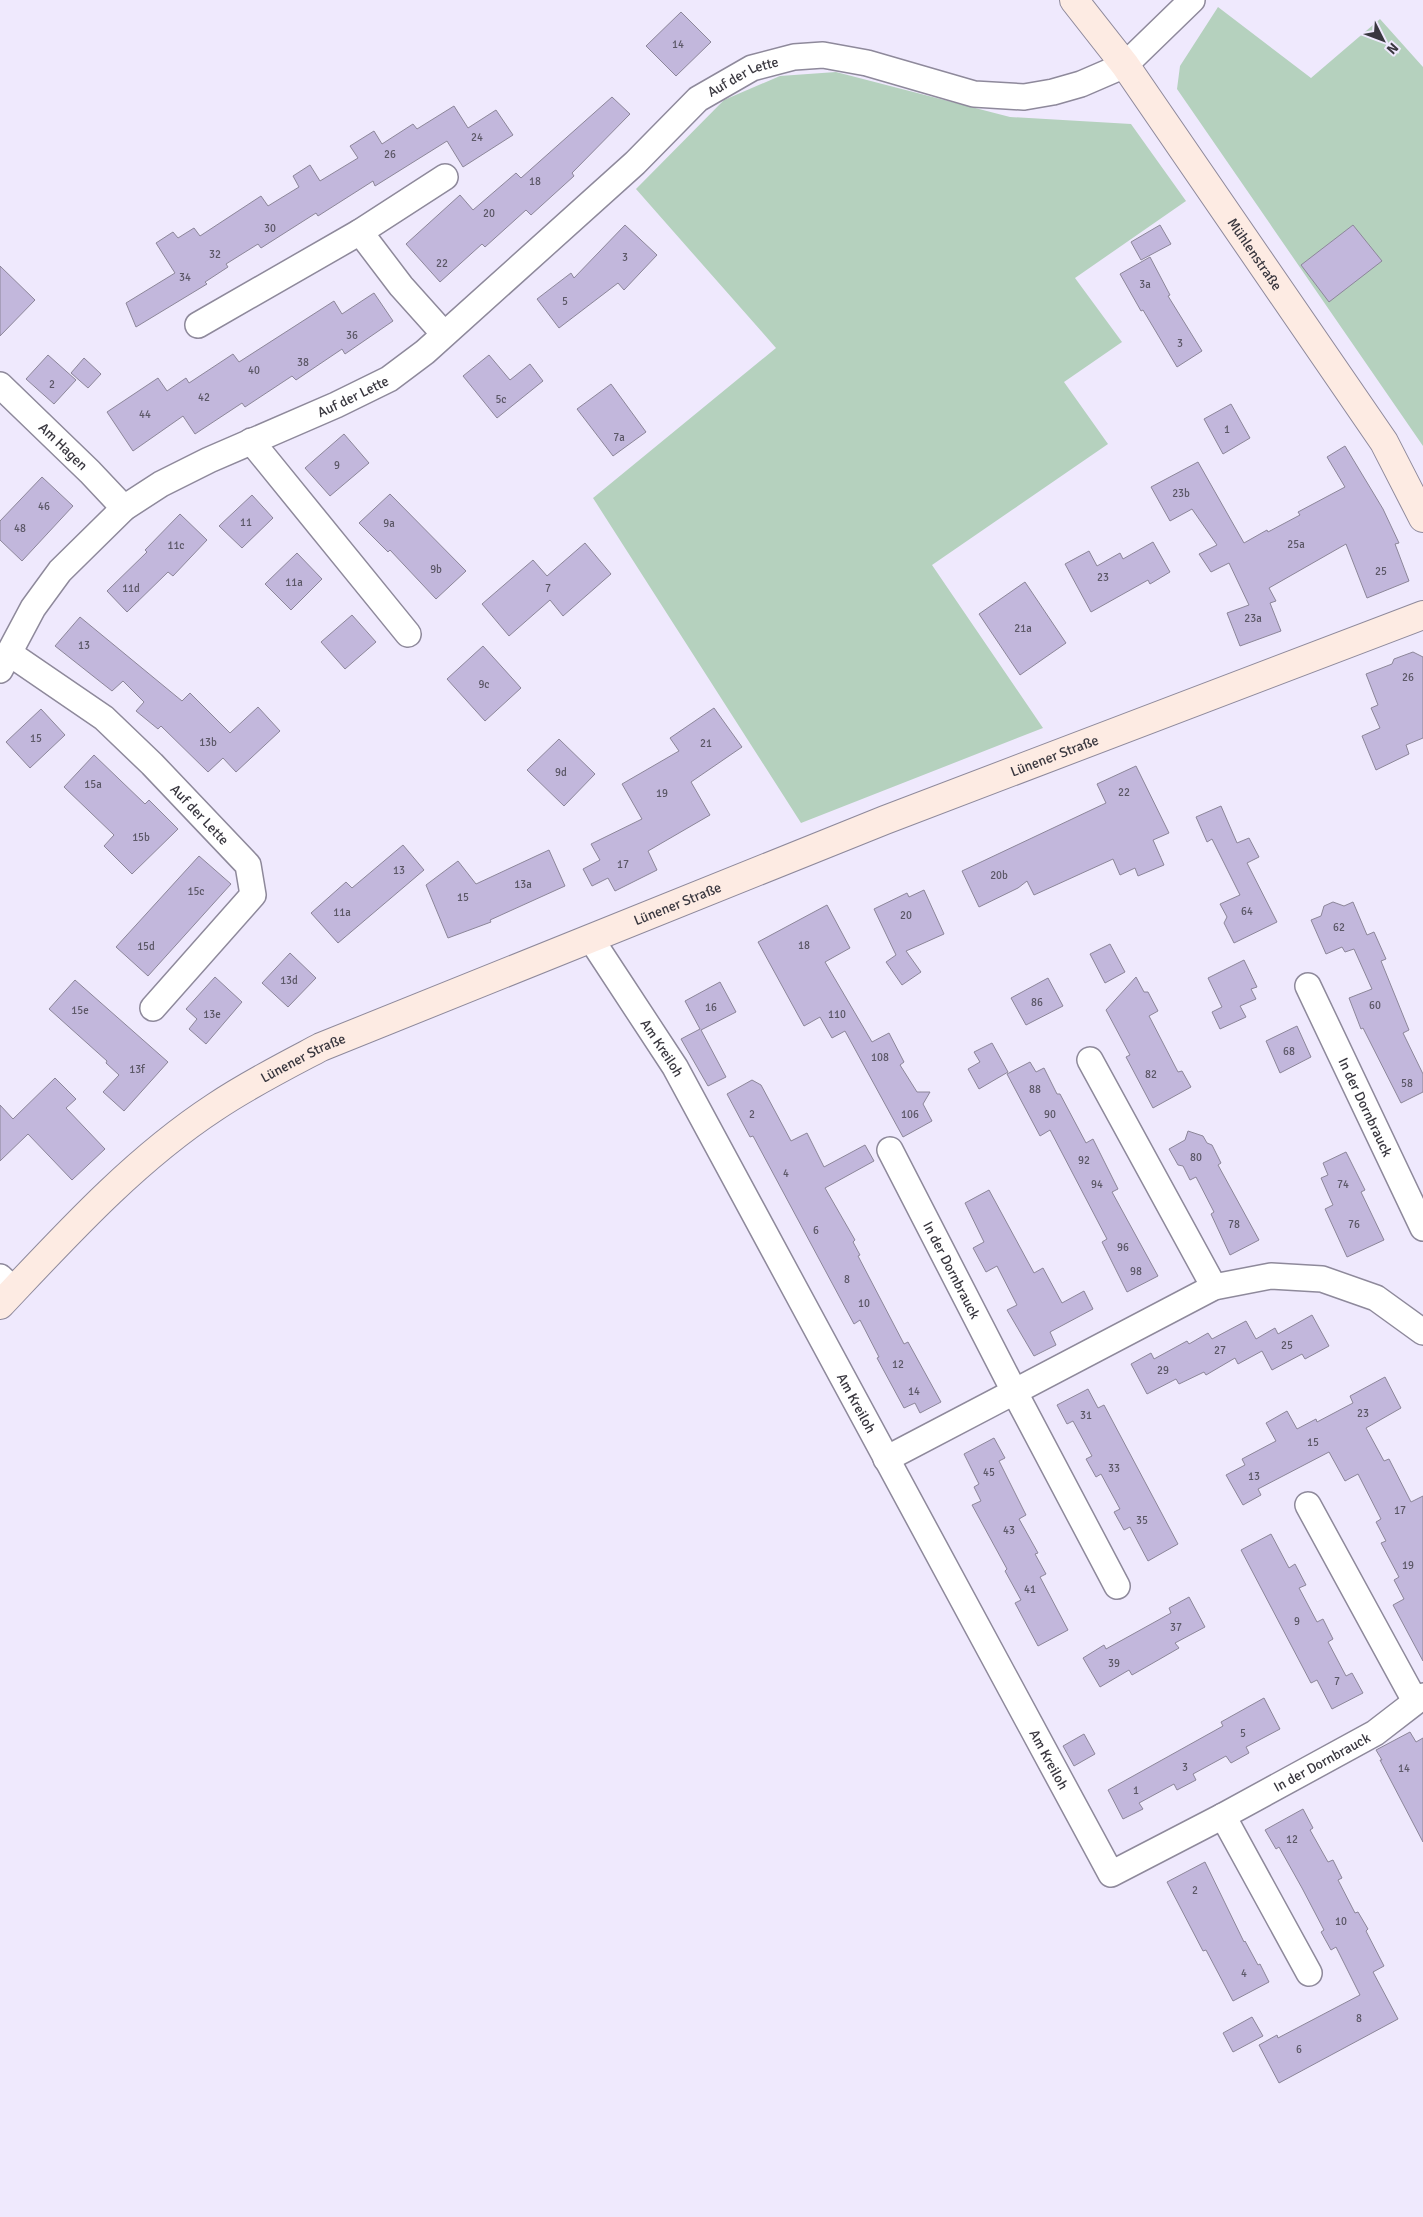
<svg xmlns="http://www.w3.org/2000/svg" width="1423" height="2217" viewBox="0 0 1423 2217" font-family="Signika,sans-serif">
  <rect width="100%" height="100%" fill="#efe9fd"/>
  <!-- green -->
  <path fill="#b5d1be" d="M 1218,7 L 1311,78 L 1380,19 L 1423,67 L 1423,446 L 1177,89 L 1180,66 Z
    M 836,72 L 1010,117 L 1131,124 L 1186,201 L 1075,278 L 1122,342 L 1064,382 L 1108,444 L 932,565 L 1043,728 L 801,823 L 593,498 L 776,348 L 636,189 L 724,100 L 780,76 Z"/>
  <!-- building -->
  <path fill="#c2b7dc" stroke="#8c8699" d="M 681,12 L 711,42 L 676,76 L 646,46 Z
    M 612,97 L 630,114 L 572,173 L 574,176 L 531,215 L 526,210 L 485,247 L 482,244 L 440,282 L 406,244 L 460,195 L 473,210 L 516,173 L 521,178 Z
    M 454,106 L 468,128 L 496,110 L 513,135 L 463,167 L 447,141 L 375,186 L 373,181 L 318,216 L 316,213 L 261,248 L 258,244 L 226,264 L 228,267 L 205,282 L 207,284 L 136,327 L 126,303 L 175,273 L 156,243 L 173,232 L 178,238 L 194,228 L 200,236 L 261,196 L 268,206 L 299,187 L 293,176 L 310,165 L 320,181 L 358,158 L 350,146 L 374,131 L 382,144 L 413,124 L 417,129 Z
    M 625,225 L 657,255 L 624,290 L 618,283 L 559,328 L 537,299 L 571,273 L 574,278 Z
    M 1160,225 L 1171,244 L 1141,260 L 1131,242 Z
    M 1353,225 L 1382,261 L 1329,302 L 1301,265 Z
    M 1150,257 L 1170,295 L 1168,296 L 1202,351 L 1177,367 L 1143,310 L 1141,311 L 1120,274 Z
    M 0,266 L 35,300 L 0,336 Z
    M 374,293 L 393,321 L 345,354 L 342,349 L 296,380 L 292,376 L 245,407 L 242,403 L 195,434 L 183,416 L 133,451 L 107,412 L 158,378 L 167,391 L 186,378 L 189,383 L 233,354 L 239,362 L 334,301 L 342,314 Z
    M 48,355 L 76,380 L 54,404 L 26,379 Z
    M 489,355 L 510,380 L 530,364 L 543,381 L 497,418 L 463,376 Z
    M 84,358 L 101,374 L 88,388 L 71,373 Z
    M 611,384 L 646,432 L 613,456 L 577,409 Z
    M 1231,404 L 1250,438 L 1223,454 L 1204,419 Z
    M 344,434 L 369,463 L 330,496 L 305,468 Z
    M 1345,446 L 1383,509 L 1399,543 L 1395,544 L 1409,581 L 1367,598 L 1346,544 L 1269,588 L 1276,601 L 1270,603 L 1281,631 L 1240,646 L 1227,613 L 1249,605 L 1229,563 L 1211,572 L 1199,554 L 1217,545 L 1192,509 L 1170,521 L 1151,487 L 1198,462 L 1244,543 L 1267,530 L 1268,532 L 1300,515 L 1298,512 L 1345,487 L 1327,457 Z
    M 42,477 L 73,506 L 22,561 L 0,540 L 0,521 Z
    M 390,494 L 466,571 L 436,599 L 390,550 L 388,552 L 359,523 Z
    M 252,495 L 273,518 L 242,548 L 219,526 Z
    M 180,514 L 207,540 L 173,576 L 168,572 L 127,612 L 107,591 L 147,552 L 145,550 Z
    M 1153,542 L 1170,572 L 1150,584 L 1148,580 L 1091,612 L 1065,564 L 1089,551 L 1097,566 L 1120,553 L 1123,559 Z
    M 585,543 L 611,574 L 563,616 L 550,600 L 509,636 L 482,604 L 533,560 L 547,576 Z
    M 297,553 L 322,579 L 291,610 L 265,584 Z
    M 1025,582 L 1066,643 L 1020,675 L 979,614 Z
    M 352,615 L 376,642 L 345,669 L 321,642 Z
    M 80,617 L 182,701 L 190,693 L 230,733 L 258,707 L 280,731 L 236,772 L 223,758 L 208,772 L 161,726 L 158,729 L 136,711 L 144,702 L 123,681 L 112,691 L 55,646 Z
    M 483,646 L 521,688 L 485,721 L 447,679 Z
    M 1413,652 L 1423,657 L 1423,738 L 1406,745 L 1409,754 L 1376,770 L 1362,736 L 1380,728 L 1371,708 L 1378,705 L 1366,674 L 1392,664 L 1394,659 Z
    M 714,708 L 742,747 L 691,782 L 710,815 L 648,851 L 657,870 L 615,891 L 608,878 L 592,886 L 583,869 L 600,860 L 591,844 L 642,819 L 622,784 L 679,751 L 670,738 Z
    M 41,709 L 65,735 L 30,768 L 6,742 Z
    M 559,739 L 595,774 L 564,806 L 527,770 Z
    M 94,755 L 145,804 L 149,800 L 178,829 L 132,874 L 104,846 L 114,835 L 64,787 Z
    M 1136,766 L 1169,833 L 1153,840 L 1164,865 L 1138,876 L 1135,868 L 1120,875 L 1113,859 L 1034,895 L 1027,881 L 1018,888 L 979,907 L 962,871 L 1106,803 L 1097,784 Z
    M 1221,806 L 1237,843 L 1249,838 L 1259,857 L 1247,863 L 1277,922 L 1234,943 L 1224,923 L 1227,917 L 1220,904 L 1240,895 L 1212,839 L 1207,842 L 1196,817 Z
    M 403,845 L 424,870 L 338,943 L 311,913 L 346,882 L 352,888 Z
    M 549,850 L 565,886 L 490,920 L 491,922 L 448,938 L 426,885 L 458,861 L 476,884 Z
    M 199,856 L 231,884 L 148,976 L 116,947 Z
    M 924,890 L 944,934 L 906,951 L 921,972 L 902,985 L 886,962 L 896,955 L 874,909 L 907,893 L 909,897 Z
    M 1333,902 L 1344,906 L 1353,902 L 1367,935 L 1374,932 L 1386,959 L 1381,961 L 1409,1030 L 1403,1033 L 1423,1074 L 1423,1092 L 1401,1103 L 1363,1028 L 1361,1029 L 1349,998 L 1372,989 L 1354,949 L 1345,952 L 1342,947 L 1326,954 L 1311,920 L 1321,916 L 1324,906 Z
    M 827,905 L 850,948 L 825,962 L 872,1042 L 889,1033 L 904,1062 L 900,1065 L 917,1092 L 930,1092 L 923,1104 L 932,1121 L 903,1137 L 845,1031 L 832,1038 L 820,1017 L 804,1026 L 758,942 Z
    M 1110,944 L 1125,972 L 1105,983 L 1090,954 Z
    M 290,953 L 316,978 L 288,1007 L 262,983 Z
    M 1244,960 L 1257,987 L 1251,989 L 1256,999 L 1240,1006 L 1246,1017 L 1220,1029 L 1212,1012 L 1222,1007 L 1208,978 Z
    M 215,977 L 242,1002 L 206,1044 L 189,1029 L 197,1019 L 186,1009 Z
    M 1136,977 L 1144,992 L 1148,992 L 1158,1011 L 1149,1016 L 1178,1072 L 1182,1071 L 1191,1087 L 1153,1108 L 1126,1057 L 1130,1055 L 1106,1010 Z
    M 1048,978 L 1063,1006 L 1026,1025 L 1011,998 Z
    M 75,980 L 168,1062 L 124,1111 L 103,1092 L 119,1075 L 106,1063 L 107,1061 L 49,1009 Z
    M 720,982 L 736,1012 L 701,1030 L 726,1077 L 708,1086 L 681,1039 L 700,1029 L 685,1001 Z
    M 1297,1026 L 1311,1057 L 1280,1073 L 1266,1041 Z
    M 992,1043 L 1008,1072 L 979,1089 L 968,1069 L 980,1062 L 974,1052 Z
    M 1030,1062 L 1036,1072 L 1044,1068 L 1057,1094 L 1060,1094 L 1086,1143 L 1093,1139 L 1118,1189 L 1112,1192 L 1158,1276 L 1127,1292 L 1102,1242 L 1107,1239 L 1050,1130 L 1040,1136 L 1007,1074 Z
    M 55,1078 L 76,1099 L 66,1108 L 105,1149 L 72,1180 L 28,1134 L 0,1161 L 0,1105 L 13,1119 Z
    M 752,1080 L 761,1085 L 791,1141 L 807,1133 L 824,1167 L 865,1145 L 874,1161 L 825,1188 L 855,1240 L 853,1242 L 860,1255 L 858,1256 L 904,1344 L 908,1342 L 941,1402 L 920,1413 L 915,1403 L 904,1408 L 877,1358 L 879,1357 L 860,1320 L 854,1324 L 753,1136 L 750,1137 L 727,1094 Z
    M 1188,1131 L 1203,1136 L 1207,1143 L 1212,1145 L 1221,1163 L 1218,1165 L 1259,1240 L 1230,1255 L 1211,1214 L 1214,1212 L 1196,1177 L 1190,1180 L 1183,1166 L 1178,1165 L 1169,1149 L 1185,1140 Z
    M 1346,1152 L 1365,1190 L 1361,1192 L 1384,1240 L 1347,1257 L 1325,1209 L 1333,1205 L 1321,1178 L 1328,1175 L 1323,1163 Z
    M 989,1190 L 1034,1273 L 1043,1268 L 1062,1303 L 1084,1291 L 1093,1309 L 1050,1332 L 1056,1345 L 1034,1356 L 1007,1310 L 1017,1305 L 997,1266 L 986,1272 L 973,1248 L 984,1242 L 965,1203 Z
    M 1312,1315 L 1329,1346 L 1305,1359 L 1302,1354 L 1272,1370 L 1262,1351 L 1238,1364 L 1235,1358 L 1206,1375 L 1204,1372 L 1179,1384 L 1176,1379 L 1147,1394 L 1131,1364 L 1151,1353 L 1154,1359 L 1187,1341 L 1189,1344 L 1208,1333 L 1212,1339 L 1246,1321 L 1256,1339 L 1275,1328 L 1278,1334 Z
    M 1385,1377 L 1401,1408 L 1366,1428 L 1384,1461 L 1389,1459 L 1411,1502 L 1423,1496 L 1423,1661 L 1393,1605 L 1404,1599 L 1394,1580 L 1399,1577 L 1381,1543 L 1386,1541 L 1376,1522 L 1381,1519 L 1358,1474 L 1345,1481 L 1329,1452 L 1258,1489 L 1261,1495 L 1243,1505 L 1226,1475 L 1245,1465 L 1242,1459 L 1276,1441 L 1266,1423 L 1287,1411 L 1297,1429 L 1316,1419 L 1317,1422 L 1353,1403 L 1350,1396 Z
    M 1088,1389 L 1098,1408 L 1104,1405 L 1178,1544 L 1148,1561 L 1130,1527 L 1124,1530 L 1114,1512 L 1120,1509 L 1101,1474 L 1096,1477 L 1086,1459 L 1092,1456 L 1073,1421 L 1067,1424 L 1057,1405 Z
    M 994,1438 L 1005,1458 L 999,1461 L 1026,1515 L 1019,1519 L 1038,1553 L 1035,1554 L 1046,1574 L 1040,1577 L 1068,1630 L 1038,1646 L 1015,1603 L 1021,1600 L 1005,1571 L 1007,1569 L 972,1505 L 981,1501 L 974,1487 L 979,1484 L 964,1454 Z
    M 1271,1534 L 1289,1568 L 1295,1564 L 1306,1585 L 1299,1588 L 1317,1622 L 1323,1619 L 1333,1639 L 1328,1642 L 1346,1676 L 1352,1673 L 1363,1693 L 1332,1709 L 1317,1680 L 1311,1683 L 1241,1550 Z
    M 1189,1597 L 1205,1627 L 1175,1643 L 1179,1648 L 1153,1663 L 1132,1675 L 1129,1670 L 1100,1687 L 1083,1658 L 1104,1645 L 1106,1649 L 1171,1613 L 1169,1608 Z
    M 1264,1698 L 1280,1729 L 1246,1747 L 1249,1753 L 1231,1763 L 1226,1756 L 1193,1774 L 1196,1780 L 1177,1790 L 1174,1784 L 1139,1803 L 1143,1809 L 1123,1819 L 1108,1790 L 1223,1726 L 1221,1722 Z
    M 1410,1732 L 1416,1742 L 1423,1738 L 1423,1842 L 1380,1760 L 1382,1760 L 1376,1750 Z
    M 1084,1734 L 1095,1754 L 1074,1766 L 1063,1746 Z
    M 1303,1809 L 1313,1828 L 1310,1830 L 1328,1862 L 1333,1860 L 1342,1878 L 1338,1880 L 1355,1913 L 1358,1912 L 1368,1929 L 1366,1931 L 1384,1966 L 1373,1972 L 1398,2019 L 1279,2083 L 1259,2045 L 1277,2035 L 1278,2038 L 1360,1995 L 1336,1947 L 1331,1950 L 1321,1932 L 1324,1930 L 1302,1888 L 1279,1847 L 1276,1849 L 1265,1830 Z
    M 1205,1862 L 1244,1942 L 1245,1941 L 1258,1965 L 1260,1964 L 1269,1982 L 1233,2001 L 1206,1950 L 1203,1951 L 1167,1882 Z
    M 1252,2017 L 1263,2036 L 1233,2052 L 1223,2033 Z"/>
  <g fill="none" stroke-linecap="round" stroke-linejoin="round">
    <defs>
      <g id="street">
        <path d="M 360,232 L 401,286 L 444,334"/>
        <path d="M 198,325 L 360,232 L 445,177"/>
        <path id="s1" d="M 0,385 L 90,472 L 124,508"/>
        <path d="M 251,441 L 408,634"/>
        <path id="s2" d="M 9,653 L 104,718 L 152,764 L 248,865 L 253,895 L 153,1008"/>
        <path id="s3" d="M 0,670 L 33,608 L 60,571 L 124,508 L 161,484 L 209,460 L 336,405 L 389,379 L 425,352 L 635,163 L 698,99 L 752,68 L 794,57 L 823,55 L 867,63 L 974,94 L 1024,97 L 1053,92 L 1081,84 L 1125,65 L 1192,0"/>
        <path id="s4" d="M 591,939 L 675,1067 L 1111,1874 L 1223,1816 L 1375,1733 L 1423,1696"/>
        <path id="s5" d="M 1308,986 L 1423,1228"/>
        <path d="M 1090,1060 L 1214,1287"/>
        <path id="s6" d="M 890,1150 L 1014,1391 L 1117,1586"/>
        <path d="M 0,1277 L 14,1290"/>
        <path d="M 886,1459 L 1214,1287 L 1271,1276 L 1322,1279 L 1376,1298 L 1423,1332"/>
        <path d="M 1308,1505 L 1415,1701"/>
        <path d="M 1223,1816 L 1309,1973"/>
      </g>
      <g id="secondary">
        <path id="s7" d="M 1074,0 L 1125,65 L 1384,442 L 1423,518"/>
        <path id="s8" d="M 0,1305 C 66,1235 134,1160 215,1107 C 249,1084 285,1066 321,1047 L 885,820 L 1423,615"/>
      </g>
    </defs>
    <!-- street casing -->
    <use href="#street" stroke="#8e899b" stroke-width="28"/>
    <!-- secondary casing -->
    <use href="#secondary" stroke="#8e899b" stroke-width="30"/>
    <!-- street -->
    <use href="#street" stroke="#fff" stroke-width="25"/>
    <!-- secondary -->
    <use href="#secondary" stroke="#fdebe3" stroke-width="28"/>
  </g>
  <g text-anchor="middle" stroke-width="4" stroke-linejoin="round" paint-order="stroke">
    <!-- number labels -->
    <g font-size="11" fill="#5b5766">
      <text x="678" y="48">14</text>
      <text x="477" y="141">24</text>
      <text x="390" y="158">26</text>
      <text x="535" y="185">18</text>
      <text x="489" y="217">20</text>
      <text x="270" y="232">30</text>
      <text x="215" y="258">32</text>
      <text x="625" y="261">3</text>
      <text x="442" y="267">22</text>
      <text x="185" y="281">34</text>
      <text x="1145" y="288">3a</text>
      <text x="565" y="305">5</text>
      <text x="352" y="339">36</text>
      <text x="1180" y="347">3</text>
      <text x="303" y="366">38</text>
      <text x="254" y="374">40</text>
      <text x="52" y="388">2</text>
      <text x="204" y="401">42</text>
      <text x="501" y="403">5c</text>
      <text x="145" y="418">44</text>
      <text x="1227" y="433">1</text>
      <text x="619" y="441">7a</text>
      <text x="337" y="469">9</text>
      <text x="1181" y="497">23b</text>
      <text x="44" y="510">46</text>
      <text x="246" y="526">11</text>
      <text x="389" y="527">9a</text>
      <text x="20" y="532">48</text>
      <text x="1296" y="548">25a</text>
      <text x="176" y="549">11c</text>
      <text x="436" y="573">9b</text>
      <text x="1381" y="575">25</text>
      <text x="1103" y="581">23</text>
      <text x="294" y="586">11a</text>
      <text x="131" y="592">11d</text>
      <text x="548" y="592">7</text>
      <text x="1253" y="622">23a</text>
      <text x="1023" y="632">21a</text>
      <text x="84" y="649">13</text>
      <text x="1408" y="681">26</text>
      <text x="484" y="688">9c</text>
      <text x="36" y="742">15</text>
      <text x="208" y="746">13b</text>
      <text x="706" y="747">21</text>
      <text x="561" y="776">9d</text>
      <text x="93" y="788">15a</text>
      <text x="1124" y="796">22</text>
      <text x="662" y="797">19</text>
      <text x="141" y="841">15b</text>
      <text x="623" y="868">17</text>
      <text x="399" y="874">13</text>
      <text x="999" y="879">20b</text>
      <text x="523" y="888">13a</text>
      <text x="196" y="895">15c</text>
      <text x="463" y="901">15</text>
      <text x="1247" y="915">64</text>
      <text x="342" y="916">11a</text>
      <text x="906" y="919">20</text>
      <text x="1339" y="931">62</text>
      <text x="804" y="949">18</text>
      <text x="146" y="950">15d</text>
      <text x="289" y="984">13d</text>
      <text x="1037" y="1006">86</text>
      <text x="1375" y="1009">60</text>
      <text x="711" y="1011">16</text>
      <text x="80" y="1014">15e</text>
      <text x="212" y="1018">13e</text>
      <text x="837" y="1018">110</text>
      <text x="1289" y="1055">68</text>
      <text x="880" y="1061">108</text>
      <text x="137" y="1073">13f</text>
      <text x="1151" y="1078">82</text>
      <text x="1407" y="1087">58</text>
      <text x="1035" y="1093">88</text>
      <text x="752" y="1118">2</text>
      <text x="910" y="1118">106</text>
      <text x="1050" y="1118">90</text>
      <text x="1196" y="1161">80</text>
      <text x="1084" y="1164">92</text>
      <text x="786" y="1177">4</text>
      <text x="1097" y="1188">94</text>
      <text x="1343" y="1188">74</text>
      <text x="1234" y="1228">78</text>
      <text x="1354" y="1228">76</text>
      <text x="816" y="1234">6</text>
      <text x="1123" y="1251">96</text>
      <text x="1136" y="1275">98</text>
      <text x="847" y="1283">8</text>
      <text x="864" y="1307">10</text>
      <text x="1287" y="1349">25</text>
      <text x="1220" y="1354">27</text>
      <text x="898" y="1368">12</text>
      <text x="1163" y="1374">29</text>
      <text x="914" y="1395">14</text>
      <text x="1363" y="1417">23</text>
      <text x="1086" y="1419">31</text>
      <text x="1313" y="1446">15</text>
      <text x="1114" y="1472">33</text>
      <text x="989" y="1476">45</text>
      <text x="1254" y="1480">13</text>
      <text x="1400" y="1514">17</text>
      <text x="1142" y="1524">35</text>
      <text x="1009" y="1534">43</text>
      <text x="1408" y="1569">19</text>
      <text x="1030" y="1593">41</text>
      <text x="1297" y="1625">9</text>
      <text x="1176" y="1631">37</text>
      <text x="1114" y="1667">39</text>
      <text x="1337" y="1685">7</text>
      <text x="1243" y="1737">5</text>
      <text x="1185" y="1771">3</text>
      <text x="1404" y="1772">14</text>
      <text x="1136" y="1794">1</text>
      <text x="1292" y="1843">12</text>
      <text x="1195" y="1894">2</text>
      <text x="1341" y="1925">10</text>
      <text x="1244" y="1977">4</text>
      <text x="1359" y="2022">8</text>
      <text x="1299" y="2053">6</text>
    </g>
    <!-- street labels -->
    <g font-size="14" fill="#39373f" stroke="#efe9fd">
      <text dy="5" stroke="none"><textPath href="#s3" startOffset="969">Auf der Lette</textPath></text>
      <text dy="5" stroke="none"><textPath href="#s7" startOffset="312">Mühlenstraße</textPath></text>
      <text dy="5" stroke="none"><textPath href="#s3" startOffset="461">Auf der Lette</textPath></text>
      <text dy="5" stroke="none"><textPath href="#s1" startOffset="88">Am Hagen</textPath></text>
      <text dy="5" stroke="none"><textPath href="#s8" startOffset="1204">Lünener Straße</textPath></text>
      <text dy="5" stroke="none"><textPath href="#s2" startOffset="251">Auf der Lette</textPath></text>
      <text dy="5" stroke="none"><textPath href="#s8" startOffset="799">Lünener Straße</textPath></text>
      <text dy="5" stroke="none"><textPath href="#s4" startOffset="130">Am Kreiloh</textPath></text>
      <text dy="5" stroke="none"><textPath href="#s8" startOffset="394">Lünener Straße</textPath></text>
      <text dy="5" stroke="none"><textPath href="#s5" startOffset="134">In der Dornbrauck</textPath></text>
      <text dy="5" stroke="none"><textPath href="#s6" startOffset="135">In der Dornbrauck</textPath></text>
      <text dy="5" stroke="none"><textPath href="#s4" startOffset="535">Am Kreiloh</textPath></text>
      <text dy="5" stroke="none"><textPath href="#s4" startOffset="940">Am Kreiloh</textPath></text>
      <text dy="5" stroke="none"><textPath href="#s4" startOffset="1309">In der Dornbrauck</textPath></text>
    </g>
  </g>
  <!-- north arrow -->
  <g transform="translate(1383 40) rotate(132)" stroke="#efe9fd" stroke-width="4" paint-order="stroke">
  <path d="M0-4L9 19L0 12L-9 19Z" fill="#39373f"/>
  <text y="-8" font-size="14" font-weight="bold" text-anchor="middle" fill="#39373f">N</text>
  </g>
</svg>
